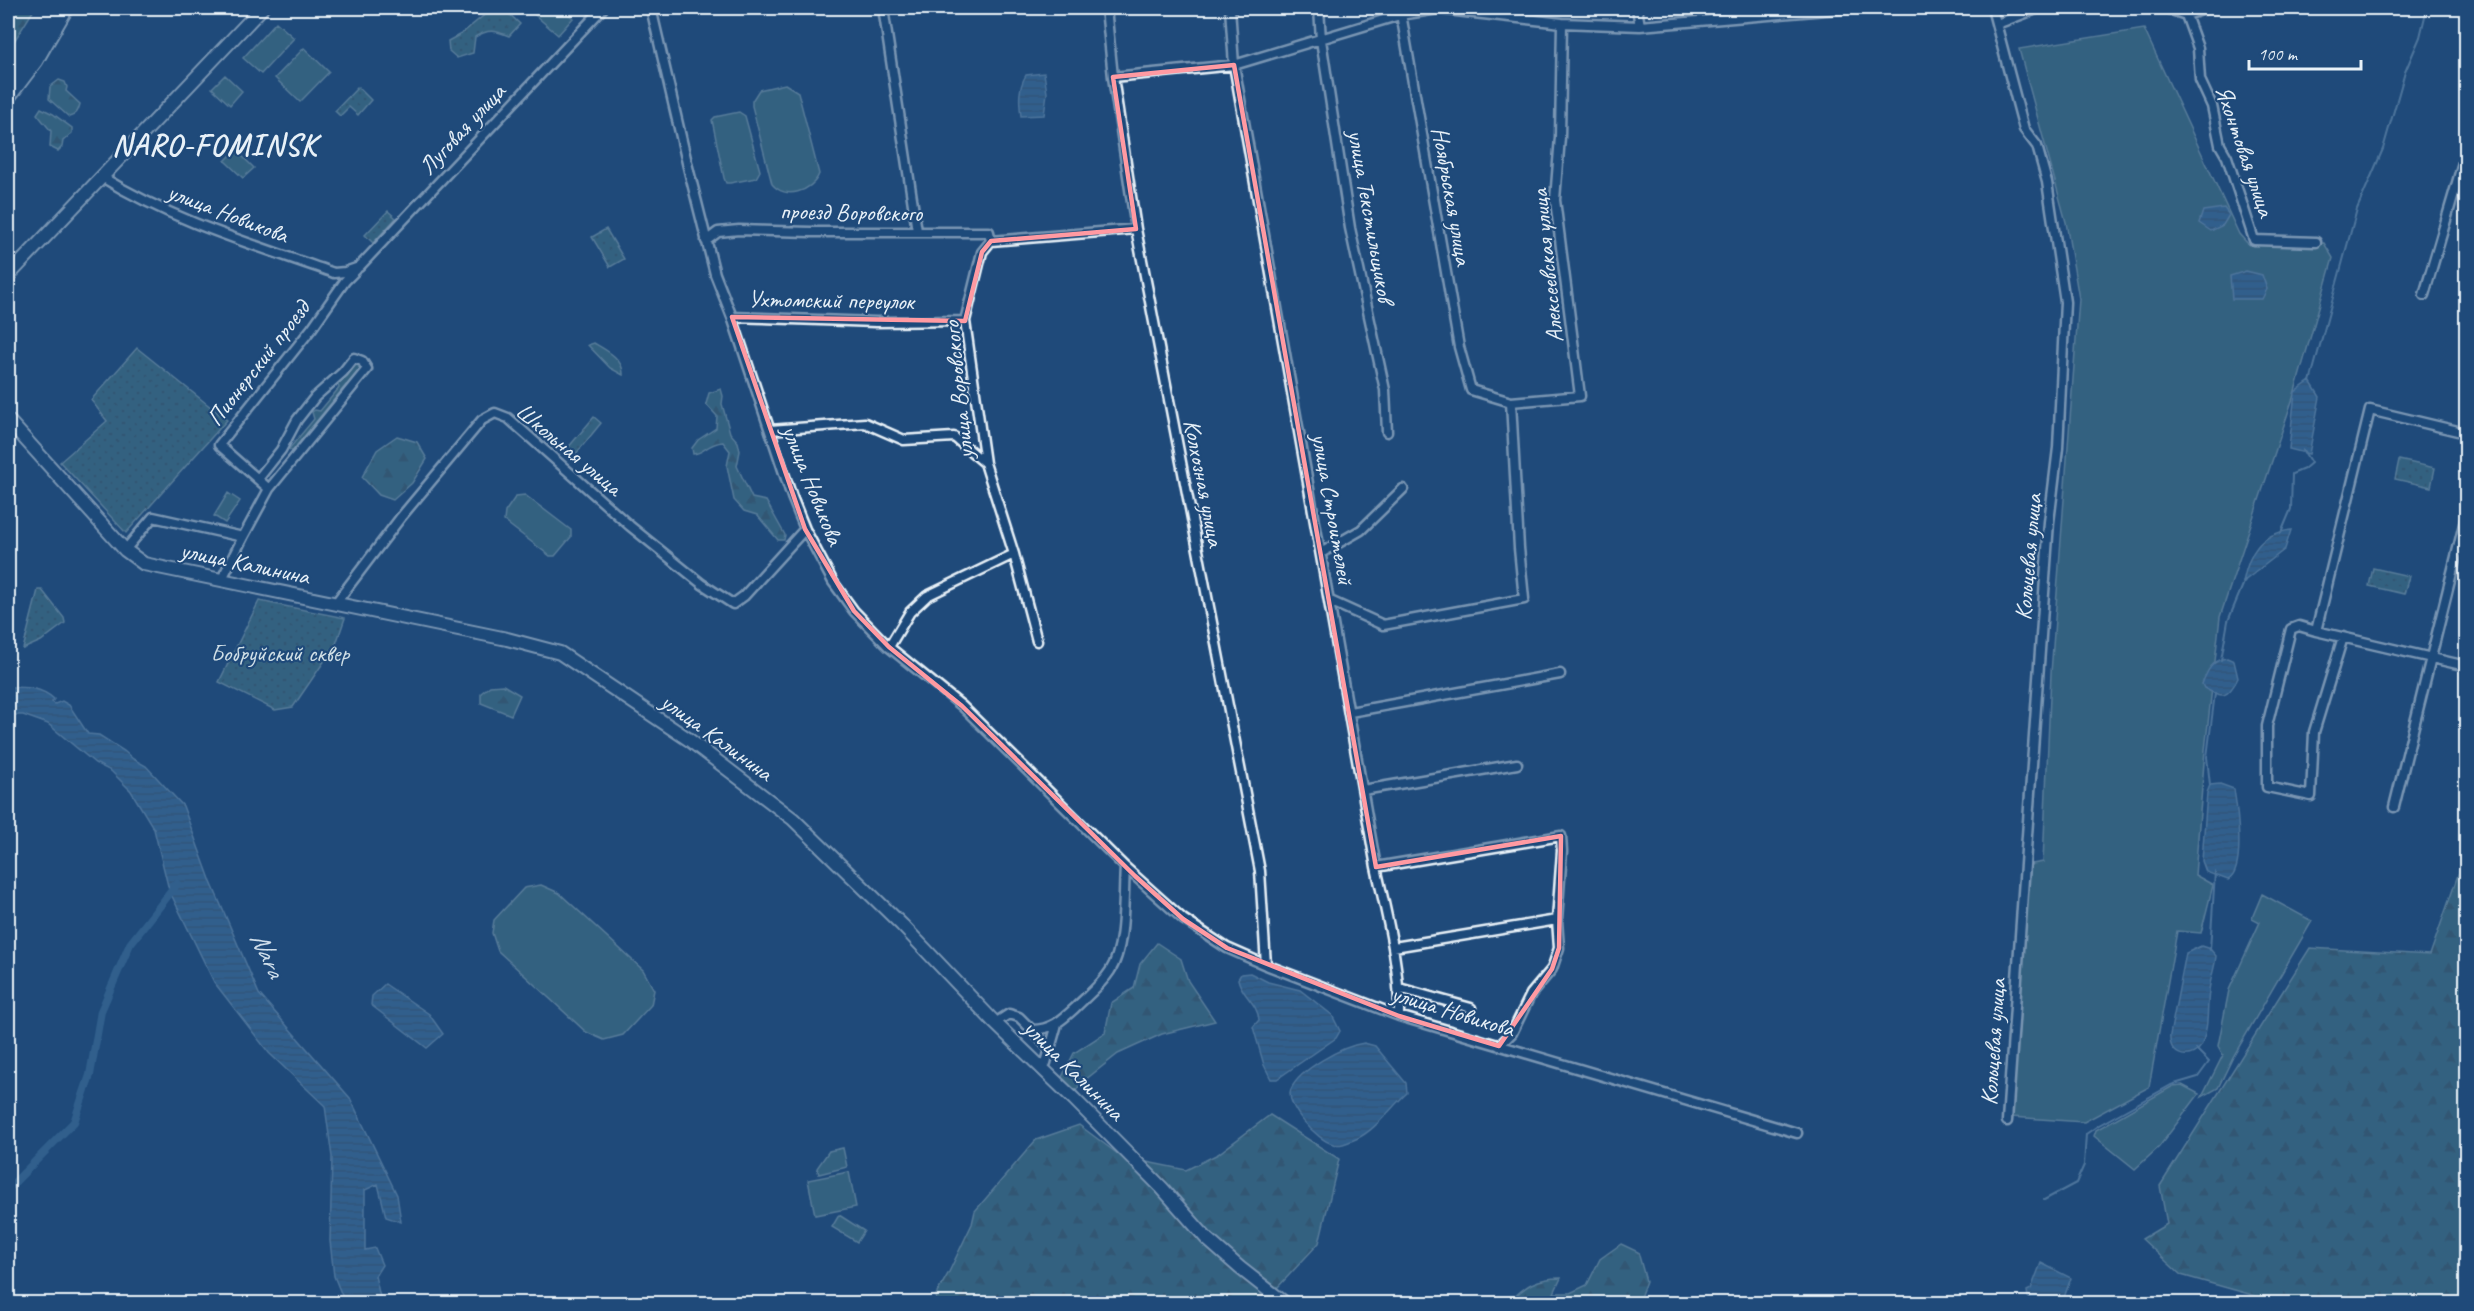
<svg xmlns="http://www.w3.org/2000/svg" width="2474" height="1311" viewBox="0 0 2474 1311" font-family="Caveat,sans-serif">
  <defs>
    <pattern id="forest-firs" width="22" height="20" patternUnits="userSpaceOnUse" patternTransform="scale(1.5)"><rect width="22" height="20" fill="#4e7d88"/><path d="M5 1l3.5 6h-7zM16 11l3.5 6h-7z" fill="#4a656c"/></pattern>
    <pattern id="park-dots" width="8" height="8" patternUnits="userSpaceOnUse" patternTransform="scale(1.5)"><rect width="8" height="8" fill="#4e7d88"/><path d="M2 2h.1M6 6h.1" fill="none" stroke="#4a656c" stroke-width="1.8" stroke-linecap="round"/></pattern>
    <pattern id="water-rules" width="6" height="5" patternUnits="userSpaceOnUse" patternTransform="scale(1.5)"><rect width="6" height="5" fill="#4678a3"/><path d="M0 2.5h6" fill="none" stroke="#46627b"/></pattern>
  </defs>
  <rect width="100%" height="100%" fill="#1f4a7a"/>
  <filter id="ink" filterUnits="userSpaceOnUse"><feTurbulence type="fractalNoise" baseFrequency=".0167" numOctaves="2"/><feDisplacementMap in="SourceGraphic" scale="12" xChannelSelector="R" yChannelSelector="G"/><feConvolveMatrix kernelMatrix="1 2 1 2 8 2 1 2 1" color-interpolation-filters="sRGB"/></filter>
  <g filter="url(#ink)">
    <!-- green -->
    <path fill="#4e7d88" stroke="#9bb7c0" stroke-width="1.5" d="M 530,8 L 560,8 L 573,18 L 558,35 L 528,9 Z
      M 276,22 L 294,38 L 261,74 L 243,58 Z
      M 2144,29 L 2239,234 L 2249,245 L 2324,243 L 2333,258 L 2293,398 L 2220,617 L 2205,750 L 2195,875 L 2213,885 L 2201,933 L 2177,931 L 2149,1087 L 2084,1122 L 2011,1117 L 2027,865 L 2043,862 L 2051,673 L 2079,299 L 2066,222 L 2019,49 Z
      M 304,48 L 329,72 L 300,102 L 275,78 Z
      M 225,75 L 242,91 L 230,105 L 212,88 Z
      M 785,84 L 798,92 L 819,174 C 812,192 785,200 772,184 L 752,106 L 752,101 L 759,90 Z
      M 739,112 L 745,116 L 760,171 L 756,178 L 730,183 L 726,183 L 724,178 L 712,120 L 715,117 Z
      M 236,150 L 254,168 L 243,178 L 225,161 Z
      M 357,363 L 363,368 L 353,384 L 346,385 L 297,445 L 296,454 L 289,449 L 314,419 L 312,412 L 315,410 L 320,411 L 339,388 L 337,382 L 352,364 Z
      M 228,493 L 240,501 L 225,523 L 214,516 Z
      M 525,495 L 571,530 L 571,537 L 555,556 L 550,556 L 504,521 L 505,512 L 516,496 Z
      M 541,885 L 559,893 L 643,970 L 654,990 L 651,1005 L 623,1035 L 604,1040 L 586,1032 L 498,951 L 492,933 L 494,920 L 524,888 Z
      M 2262,894 L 2312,921 L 2233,1057 L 2218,1088 L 2202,1097 L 2223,1055 L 2218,1046 L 2229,990 L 2260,922 L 2252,918 Z
      M 2182,1085 L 2199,1094 L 2159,1147 L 2135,1169 L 2094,1136 L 2096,1130 L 2173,1086 Z
      M 843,1148 L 847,1167 L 819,1174 L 817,1168 L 829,1151 Z
      M 849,1172 L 856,1207 L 815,1215 L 808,1180 Z
      M 839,1215 L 864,1231 L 857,1242 L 832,1227 Z"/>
    <!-- forest -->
    <path fill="url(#forest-firs)" stroke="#9bb7c0" stroke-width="1.5" d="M 8,8 L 35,8 L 8,51 Z
      M 59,80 L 65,82 L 67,87 L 66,91 L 80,104 C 78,112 76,115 69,117 L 49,99 L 50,87 Z
      M 41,108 L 53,114 L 72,128 L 72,133 L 63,141 L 62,147 L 58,151 L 50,147 L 51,131 L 37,114 Z
      M 594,343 C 606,350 624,359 623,375 L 610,368 L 588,345 Z
      M 721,389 L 723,396 L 722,404 L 730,433 L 738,442 L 740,451 L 737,466 L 752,498 L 766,501 L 785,535 L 784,540 L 778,540 L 757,515 L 744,511 L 734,500 L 727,466 L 730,451 L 723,442 C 707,443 704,454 693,454 L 692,448 L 698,440 L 716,428 L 717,416 L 706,404 L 709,393 Z
      M 397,436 L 417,442 L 427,459 L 412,483 L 393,500 L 379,495 L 362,477 L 377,450 Z
      M 503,685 L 520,695 L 511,715 L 481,703 L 481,693 L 490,686 Z
      M 2466,852 L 2466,1293 L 2452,1303 L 2281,1303 L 2181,1275 L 2142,1239 L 2167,1224 L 2160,1186 L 2310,948 L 2430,955 Z
      M 1157,943 L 1181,959 L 1188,981 L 1215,1021 L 1162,1034 L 1118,1054 L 1080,1084 L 1076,1091 L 1061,1079 L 1074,1053 L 1105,1033 L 1111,1003 L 1134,988 L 1140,964 Z
      M 1270,1115 L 1339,1159 L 1319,1243 L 1263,1303 L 937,1304 L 936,1295 L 949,1272 L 972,1224 L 975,1211 L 1036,1140 L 1079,1125 L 1122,1157 L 1186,1170 L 1218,1154 Z
      M 1621,1244 L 1638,1252 L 1646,1281 L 1638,1303 L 1508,1303 C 1526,1285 1536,1278 1561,1278 L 1554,1293 L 1570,1293 L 1587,1285 L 1600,1259 Z"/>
    <!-- park -->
    <path fill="url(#park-dots)" stroke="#9bb7c0" stroke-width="1.5" d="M 493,8 L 503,8 L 520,24 L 509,36 C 495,30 488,29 475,37 L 473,53 L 457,58 L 449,51 L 448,41 L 461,34 Z
      M 358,87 L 371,100 L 358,115 L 349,107 L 340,116 L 335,111 Z
      M 388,211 L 396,218 L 373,243 L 365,235 Z
      M 606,229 L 624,259 L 610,267 L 592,237 Z
      M 137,348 L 227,420 L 126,533 L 60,462 L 107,421 L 91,400 Z
      M 594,417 L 601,423 L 575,455 L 567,449 Z
      M 2399,460 L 2435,468 L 2431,487 L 2395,479 Z
      M 2373,568 L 2409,576 L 2404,594 L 2369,586 Z
      M 38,590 L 42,590 L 64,618 L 65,623 L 41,641 L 23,649 Z
      M 259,601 L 345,618 L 336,644 L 293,707 L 275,710 L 219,682 Z"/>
    <!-- water -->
    <path fill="url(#water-rules)" stroke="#87a8c5" stroke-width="1.5" d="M 1044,73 L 1047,93 L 1044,115 L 1021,116 C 1019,101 1018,89 1026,75 Z
      M 2224,208 L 2229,215 L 2223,225 L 2211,231 L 2199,223 L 2203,211 Z
      M 2246,271 L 2262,275 L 2267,289 L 2262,299 L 2232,299 L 2230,276 Z
      M 2310,381 L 2320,397 L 2309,454 L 2289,449 L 2295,392 Z
      M 2291,530 L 2285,549 L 2243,582 C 2249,552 2260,534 2291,530 Z
      M 2227,658 L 2234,661 L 2238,678 C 2228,698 2223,699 2204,688 L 2202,684 C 2207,671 2212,660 2227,658 Z
      M 8,687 C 25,687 41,687 54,699 L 52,702 L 55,704 L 62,701 L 69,705 L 88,734 L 99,735 L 124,751 L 133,759 L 146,766 L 183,806 L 211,882 L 259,994 L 350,1098 L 397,1195 L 401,1222 L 386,1217 L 378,1184 L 365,1190 L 365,1250 L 375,1248 L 382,1265 L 375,1276 L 380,1297 L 394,1303 L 345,1303 L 334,1276 L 330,1241 L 332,1157 L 325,1106 L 269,1053 L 214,982 L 169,890 L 154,829 L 131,791 L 111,771 L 95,763 L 48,724 L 23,715 L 8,715 Z
      M 2220,784 L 2234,789 C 2237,808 2246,871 2228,880 L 2206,872 L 2202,861 L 2207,793 L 2210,785 Z
      M 2201,946 L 2210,949 L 2216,956 C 2215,966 2212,974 2210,984 C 2206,1004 2210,1024 2202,1044 C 2194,1062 2168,1058 2170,1035 L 2186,953 Z
      M 1250,973 L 1268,982 L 1300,990 L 1332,1015 L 1340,1031 L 1336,1038 L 1277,1079 L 1271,1079 L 1264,1065 L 1253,1027 L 1259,1020 C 1258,1003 1241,995 1238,979 L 1241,974 Z
      M 385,984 L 429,1014 L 443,1034 L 427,1048 L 371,1005 L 372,996 Z
      M 1364,1043 L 1375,1046 L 1406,1083 L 1407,1093 C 1390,1108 1376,1130 1356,1139 C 1349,1142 1341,1146 1333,1144 C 1318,1141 1284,1105 1291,1089 C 1300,1069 1343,1046 1364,1043 Z
      M 2041,1263 L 2071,1278 L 2062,1303 L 2050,1300 L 2046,1303 L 2035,1303 L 2028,1297 L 2027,1291 L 2031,1289 Z"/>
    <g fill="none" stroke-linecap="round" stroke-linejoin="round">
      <!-- stream -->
      <path stroke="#87a8c5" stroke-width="2" d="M 2310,382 L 2357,209 L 2383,149 L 2405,72 L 2420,37 L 2427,8
        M 2281,533 L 2291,509 L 2292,474 L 2304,469 L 2311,463 L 2303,450
        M 2221,660 L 2228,621 L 2245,580
        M 2210,785 L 2207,757 L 2215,693
        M 2210,950 L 2215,872
        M 2044,1200 L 2076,1183 L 2084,1165 L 2086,1134 L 2099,1125 L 2171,1085 L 2198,1077 L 2209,1062 L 2196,1049"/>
      <!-- canal -->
      <path stroke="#4678a3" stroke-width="8" d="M 8,1189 L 74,1122 L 90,1075 L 101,1011 L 130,944 L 177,884"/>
      <defs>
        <path id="street" d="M 651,8 L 688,167 L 715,274 L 732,317 L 792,497 L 805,529 L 833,582 L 854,611 L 889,647 L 962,706 L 1125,867 C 1123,896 1126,947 1110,971 C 1101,985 1087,996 1075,1008 C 1062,1020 1051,1030 1032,1030 L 1019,1017 L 1009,1014 L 995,1023
          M 883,8 L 917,231
          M 1106,8 L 1113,77 L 1136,229 L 1260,871 L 1266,965
          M 1230,8 L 1234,65 L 1376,867 C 1387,917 1400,966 1399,1016
          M 1319,8 L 1321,40 L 1350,228 L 1385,390 L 1387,432
          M 1400,8 L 1459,347 L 1471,390 L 1511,402 L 1580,396 L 1555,200 L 1560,137 L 1562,23
          M 1637,8 L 1640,26
          M 1992,8 L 2024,129 L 2037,146 L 2047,182 L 2065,302 L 2058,448 L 2049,522 L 2007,1121
          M 2166,8 L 2186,15 L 2208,8
          M 2186,15 L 2198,48 L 2200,80 L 2212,106 L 2220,145 L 2227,157 L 2254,240 L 2316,242
          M 1997,24 L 2039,8
          M 1113,77 L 1234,65 L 1400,15 L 1438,9 L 1562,23 L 1640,26 L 1850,8
          M 102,177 C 173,221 255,245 334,273 L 345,272 L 359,267 L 603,8
          M 706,241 L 718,232 L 739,230 L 811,232 L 989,232 L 991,241
          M 2424,295 L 2466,152
          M 732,317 L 876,322 L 965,321
          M 770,430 L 865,423 L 904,440 L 954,437 L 985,463
          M 2466,433 L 2370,410 L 2316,631 L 2466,666
          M 258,479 L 281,450 L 297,420 L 315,397 L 343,372 L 354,358 L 362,361 L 367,369 L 269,489
          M 243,537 L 269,489 L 219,445 L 312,328 L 345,281 L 356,270
          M 125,550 L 153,517 L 243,537 L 222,579
          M 1321,553 L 1361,530 L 1403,489
          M 1330,601 L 1383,625 L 1524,599 L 1519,548 L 1511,402
          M 335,604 L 401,517 L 482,420 L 495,413 L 508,418 L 630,526 L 702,584 L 733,604 L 744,596 L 805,529
          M 2316,631 L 2299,626 L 2291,629 L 2267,726 L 2267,787 L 2311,796 L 2314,732 L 2343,637
          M 1037,641 L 1014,554 L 985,463 L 965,321 L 982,252 L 991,241 L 1136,229
          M 889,647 L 910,612 L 927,596 L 1014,554
          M 1350,712 L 1560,674
          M 1363,790 L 1517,764
          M 2394,807 L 2466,516
          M 1125,867 L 1183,919 L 1227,948 L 1266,965 L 1399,1016 L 1797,1133
          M 1376,867 L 1561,836 L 1562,851 L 1557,920 L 1559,948 L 1552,969 L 1531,994 L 1512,1033 L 1499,1046
          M 1394,947 L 1557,920
          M 1399,988 L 1471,1008
          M 1032,1030 L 1050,1050
          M 1041,1067 L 1046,1063 L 1057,1024"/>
        <path id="secondary" d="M 8,276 L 262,8
          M 8,420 L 125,550 L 144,564 L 507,639 L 560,653 L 688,739 L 793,819 L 902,925 L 995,1023 L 1074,1099 L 1162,1188 L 1207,1239 L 1240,1268 L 1286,1304"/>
      </defs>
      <!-- street casing -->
      <use href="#street" stroke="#e8f1f8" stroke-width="13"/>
      <!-- secondary casing -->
      <use href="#secondary" stroke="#e8f1f8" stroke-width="16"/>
      <!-- street -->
      <use href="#street" stroke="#1f4a7a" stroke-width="8"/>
      <!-- secondary -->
      <use href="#secondary" stroke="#1f4a7a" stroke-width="12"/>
      <!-- rail -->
      <path stroke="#e8f1f8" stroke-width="2" d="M 8,110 L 42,65 L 75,8"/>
    </g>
  </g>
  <!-- marked area -->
  <path d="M0 0H2474V1311H0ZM 1234,65 L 1376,867 L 1561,836 L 1559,948 L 1552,969 L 1499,1046 L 1399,1016 L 1227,948 L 1183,919 L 1135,876 L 962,706 L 889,647 L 854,611 L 805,529 L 732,317 L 965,321 L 982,252 L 991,241 L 1136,229 L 1113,77 Z" fill="#1f4a7a" fill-opacity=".55" fill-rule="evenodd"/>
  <path fill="none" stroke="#ff9aa2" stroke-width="4.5" stroke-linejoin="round" d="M 1234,65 L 1376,867 L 1561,836 L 1559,948 L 1552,969 L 1499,1046 L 1399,1016 L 1227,948 L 1183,919 L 1135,876 L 962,706 L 889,647 L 854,611 L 805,529 L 732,317 L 965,321 L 982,252 L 991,241 L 1136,229 L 1113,77 Z"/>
  <g text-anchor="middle" stroke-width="4.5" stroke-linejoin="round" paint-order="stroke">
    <!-- street labels -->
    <g font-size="24" fill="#e8f1f8" stroke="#1f4a7a">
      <text transform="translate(462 129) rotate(-47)" y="8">Луговая улица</text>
      <text transform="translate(2245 151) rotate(71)" y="8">Яхонтовая улица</text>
      <text transform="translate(1452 196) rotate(80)" y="8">Ноябрьская улица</text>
      <text transform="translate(851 212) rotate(1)" y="8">проезд Воровского</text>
      <text transform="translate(228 213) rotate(21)" y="8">улица Новикова</text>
      <text transform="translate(1371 216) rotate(80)" y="8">улица Текстильщиков</text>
      <text transform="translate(1547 266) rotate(-96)" y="8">Алексеевская улица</text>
      <text transform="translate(831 300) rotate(1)" y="8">Ухтомский переулок</text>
      <text transform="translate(258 363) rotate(-52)" y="8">Пионерский проезд</text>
      <text transform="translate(958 390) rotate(-96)" y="8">улица Воровского</text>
      <text transform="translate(569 449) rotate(40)" y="8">Школьная улица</text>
      <text transform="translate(1204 483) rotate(79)" y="8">Колхозная улица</text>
      <text transform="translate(813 485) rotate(68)" y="8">улица Новикова</text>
      <text transform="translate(1333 509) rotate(80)" y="8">улица Строителей</text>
      <text transform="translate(2028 557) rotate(-85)" y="8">Кольцевая улица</text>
      <text transform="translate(245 563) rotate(12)" y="8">улица Калинина</text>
      <text transform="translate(717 737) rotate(36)" y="8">улица Калинина</text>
      <text transform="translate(1453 1011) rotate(17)" y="8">улица Новикова</text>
      <text transform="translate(1993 1042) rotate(-86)" y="8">Кольцевая улица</text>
      <text transform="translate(1074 1070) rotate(45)" y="8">улица Калинина</text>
    </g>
    <!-- park labels -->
    <g font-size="24" fill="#d1e0e7" stroke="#1f4a7a">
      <text x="280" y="661">Бобруйский сквер</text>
    </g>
    <!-- water labels -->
    <g font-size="26" font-style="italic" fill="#d0dfeb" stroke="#1f4a7a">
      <text transform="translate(268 954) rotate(65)" y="9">Nara</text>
    </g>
    <!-- district labels -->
    <g font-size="30" font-weight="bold" letter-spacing="1.5" fill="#e8f1f8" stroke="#1f4a7a">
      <text x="215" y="155">NARO-FOMINSK</text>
    </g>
  </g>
  <!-- margin -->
  <rect width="2474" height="1311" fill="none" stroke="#1f4a7a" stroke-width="30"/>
  <rect x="15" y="15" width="2444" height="1281" fill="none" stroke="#e8f1f8" stroke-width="2" filter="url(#ink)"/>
  <!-- scale -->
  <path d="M2249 60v9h112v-9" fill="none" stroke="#e8f1f8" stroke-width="3"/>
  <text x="2258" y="60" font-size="18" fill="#e8f1f8" stroke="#1f4a7a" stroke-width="4.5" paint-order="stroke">100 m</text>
</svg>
